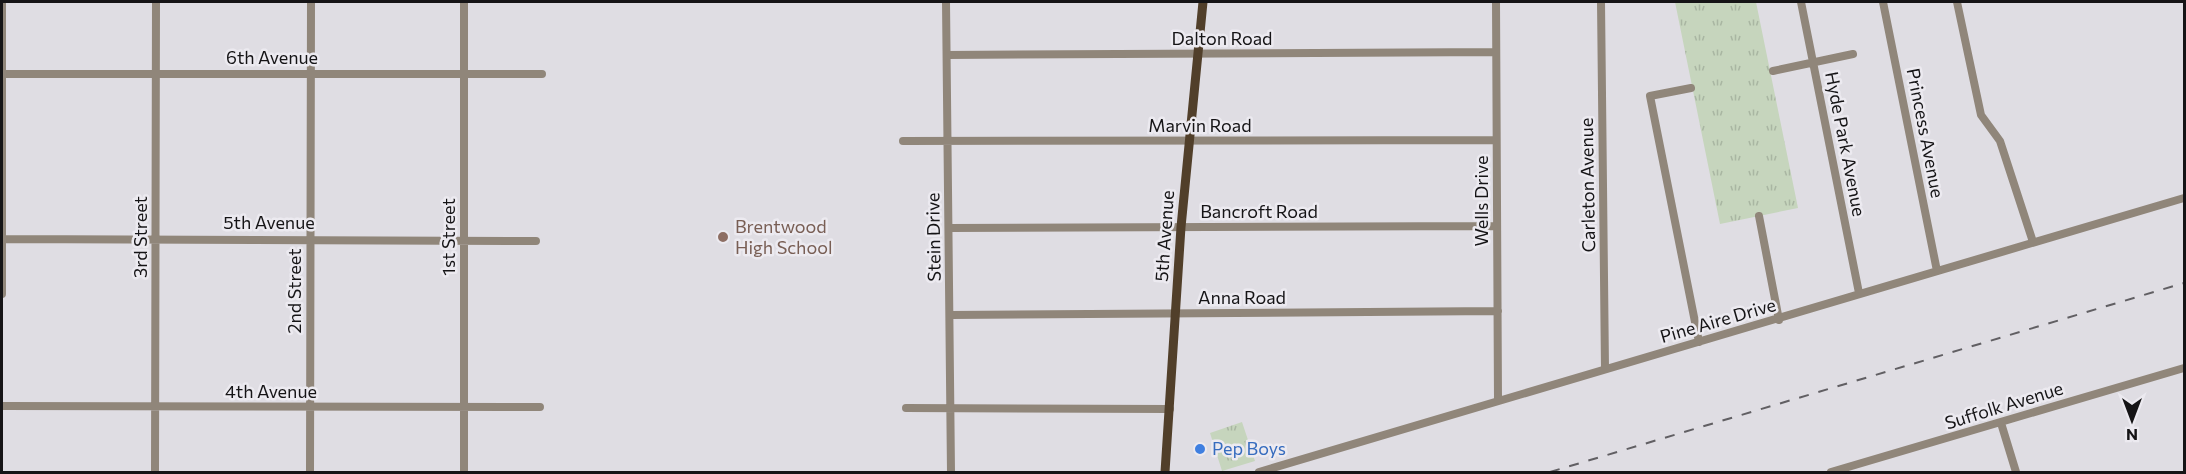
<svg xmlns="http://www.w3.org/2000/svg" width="2186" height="474" viewBox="0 0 2186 474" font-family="Commissioner,sans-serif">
  <defs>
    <pattern id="grass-tufts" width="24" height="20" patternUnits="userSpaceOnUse" patternTransform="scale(1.5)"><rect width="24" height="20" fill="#c6d5bd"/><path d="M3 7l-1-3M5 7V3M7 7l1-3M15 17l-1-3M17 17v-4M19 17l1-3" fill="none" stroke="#a9b6a2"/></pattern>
  </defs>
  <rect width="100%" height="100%" fill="#dfdde3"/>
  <!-- grass -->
  <path fill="url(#grass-tufts)" d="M 1675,2 L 1756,2 L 1798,208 L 1720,224 Z
    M 1242,422 L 1255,461 L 1222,471 L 1210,433 Z"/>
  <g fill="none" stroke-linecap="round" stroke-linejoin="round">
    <!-- minor -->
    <path stroke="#90867a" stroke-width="8" d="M 946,2 L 951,472
      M 1496,2 L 1498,401
      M 1601,2 L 1605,369
      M 1801,2 L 1859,293
      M 1883,2 L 1937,271
      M 1957,2 L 1981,115 L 2000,141 L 2033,242
      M 947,55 L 1496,52
      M 1773,71 L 1853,54
      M 2,74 L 542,74
      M 1691,88 L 1650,96 L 1699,342
      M 903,141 L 1496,140
      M 1759,216 L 1779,320
      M 949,228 L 1497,226
      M 2,239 L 536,241
      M 2,294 L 2,2
      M 951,315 L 1498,311
      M 2,406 L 540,407
      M 906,408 L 1170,409
      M 2001,423 L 2016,472
      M 155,472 L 156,2
      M 310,472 L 311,2
      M 464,472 L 464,2
      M 1259,472 L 2184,198
      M 1831,472 L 2184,368"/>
    <!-- major -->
    <path stroke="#513f2a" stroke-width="9" d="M 1165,472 L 1181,227 L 1203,2"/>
    <!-- rail -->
    <path stroke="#615f63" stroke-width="2" stroke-dasharray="10 10" stroke-linecap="butt" d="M 1550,472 L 2184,283"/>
  </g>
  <!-- markers -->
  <circle fill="#8d6e63" stroke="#eceaf0" stroke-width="2" cx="723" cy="237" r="6"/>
  <circle fill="#3f7fe0" stroke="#eceaf0" stroke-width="2" cx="1200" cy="449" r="6"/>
  <g text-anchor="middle" stroke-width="5" stroke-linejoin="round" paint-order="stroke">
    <!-- street labels -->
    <g font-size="18" fill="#151416" stroke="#eceaf0">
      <text x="1222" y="45">Dalton Road</text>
      <text x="272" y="64">6th Avenue</text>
      <text x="1200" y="132">Marvin Road</text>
      <text transform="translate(1925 133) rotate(79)" y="6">Princess Avenue</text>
      <text transform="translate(1845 144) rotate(79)" y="6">Hyde Park Avenue</text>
      <text transform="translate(1588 185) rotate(-91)" y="6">Carleton Avenue</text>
      <text transform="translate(1482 201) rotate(-90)" y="6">Wells Drive</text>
      <text x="1259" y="218">Bancroft Road</text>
      <text x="269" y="229">5th Avenue</text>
      <text transform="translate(1165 236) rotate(-86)" y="6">5th Avenue</text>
      <text transform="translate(141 237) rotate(-90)" y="6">3rd Street</text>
      <text transform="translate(449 237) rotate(-90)" y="6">1st Street</text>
      <text transform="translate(934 237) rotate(-91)" y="6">Stein Drive</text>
      <text transform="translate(295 291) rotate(-90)" y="6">2nd Street</text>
      <text x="1242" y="304">Anna Road</text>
      <text transform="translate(1718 321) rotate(-16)" y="6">Pine Aire Drive</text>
      <text x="271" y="398">4th Avenue</text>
      <text transform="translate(2004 406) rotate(-17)" y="6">Suffolk Avenue</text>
    </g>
    <!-- education labels -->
    <g font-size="18" fill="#785e54" stroke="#eceaf0" text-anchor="start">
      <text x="735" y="233">Brentwood<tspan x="735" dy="21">High School</tspan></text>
    </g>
    <!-- shop labels -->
    <g font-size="18" fill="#366cbe" stroke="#eceaf0" text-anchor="start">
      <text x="1212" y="455">Pep Boys</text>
    </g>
  </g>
  <!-- border -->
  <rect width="2186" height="474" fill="none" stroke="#151416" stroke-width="6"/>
  <!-- north arrow -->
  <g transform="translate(2132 420) rotate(180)" stroke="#eceaf0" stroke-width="4.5" paint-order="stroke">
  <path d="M0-4.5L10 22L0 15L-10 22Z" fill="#151416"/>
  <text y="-9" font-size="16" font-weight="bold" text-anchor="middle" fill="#151416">N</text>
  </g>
</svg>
